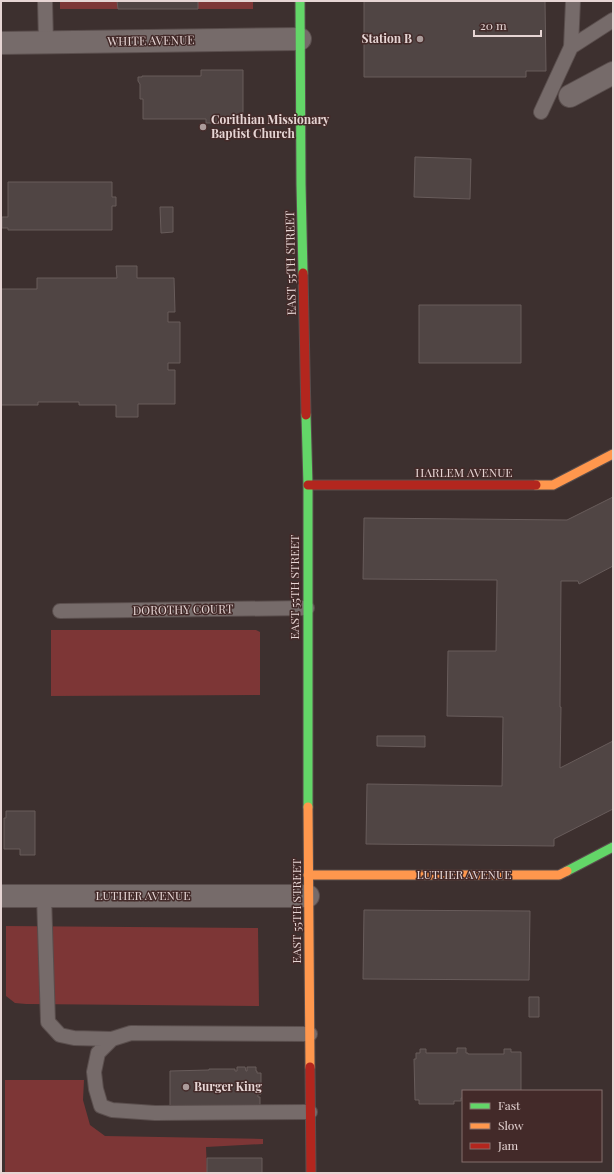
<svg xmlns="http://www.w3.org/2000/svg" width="614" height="1174" viewBox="0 0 614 1174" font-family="'Playfair Display',serif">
  <rect width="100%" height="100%" fill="#3d302f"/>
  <!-- green -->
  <path fill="#7d3636" d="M 60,1 L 253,1 L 253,9 L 60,9 Z
    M 51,630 L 256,630 L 260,632 L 260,695 L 51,696 Z
    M 6,926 L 258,928 L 259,1006 L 26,1004 L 15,1003 L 6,996 Z
    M 5,1080 L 84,1080 L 83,1100 L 90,1125 L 105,1136 L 263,1139 L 263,1144 L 206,1147 L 207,1173 L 5,1173 Z"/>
  <!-- building -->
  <path fill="#504544" stroke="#685c5b" d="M 117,1 L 198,1 L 198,9 L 118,9 Z
    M 364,1 L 545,1 L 546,71 L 526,71 L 526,77 L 364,77 Z
    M 201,70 L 243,70 L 243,115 L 239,115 L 239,123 L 206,123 L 206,119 L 143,119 L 143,99 L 140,99 L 140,84 L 138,81 L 138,77 L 142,77 L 142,76 L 201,76 Z
    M 415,157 L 471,159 L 470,199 L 414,197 Z
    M 8,182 L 112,182 L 112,197 L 116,197 L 116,206 L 112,206 L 112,230 L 8,230 L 8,228 L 2,228 L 2,217 L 8,217 Z
    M 160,207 L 173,207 L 173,232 L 161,233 Z
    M 116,266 L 137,266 L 137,278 L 174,278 L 175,312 L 168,312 L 168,322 L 180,322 L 180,363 L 168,363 L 168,370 L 175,370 L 175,404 L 138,404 L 138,417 L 116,417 L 116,405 L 79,405 L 79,402 L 38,402 L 38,405 L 1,405 L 1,289 L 37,289 L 37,278 L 117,278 Z
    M 419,305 L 521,305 L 521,363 L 419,363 Z
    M 613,497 L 613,566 L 579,584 L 578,581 L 561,581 L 560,707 L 561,707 L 560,768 L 613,741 L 613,809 L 554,839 L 554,846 L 366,844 L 367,784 L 502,786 L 503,717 L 447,716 L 448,651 L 496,651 L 497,580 L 363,579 L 364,518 L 567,520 Z
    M 377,736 L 425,736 L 425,747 L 377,746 Z
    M 6,811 L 35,811 L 35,855 L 20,855 L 20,849 L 4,849 L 4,818 L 6,818 Z
    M 364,910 L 530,911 L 529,980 L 363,979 Z
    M 529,997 L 539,997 L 539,1017 L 529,1017 Z
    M 457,1048 L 466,1048 L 466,1053 L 468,1053 L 468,1054 L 504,1054 L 504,1049 L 511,1049 L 511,1052 L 521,1052 L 521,1091 L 463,1091 L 463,1098 L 461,1098 L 461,1101 L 454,1101 L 454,1104 L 419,1104 L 419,1100 L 415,1100 L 414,1059 L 416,1059 L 416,1053 L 420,1053 L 420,1049 L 426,1049 L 426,1053 L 457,1053 Z
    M 237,1067 L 245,1067 L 246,1071 L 247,1071 L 247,1067 L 256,1067 L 256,1071 L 257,1071 L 257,1073 L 261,1073 L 261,1094 L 258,1094 L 258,1097 L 260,1097 L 260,1110 L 170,1108 L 170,1071 L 209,1070 L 209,1069 L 235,1069 L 235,1071 L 237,1071 Z
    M 207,1158 L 262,1158 L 262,1173 L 207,1173 Z"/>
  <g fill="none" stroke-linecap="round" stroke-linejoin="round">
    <defs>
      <path id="lane" d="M 45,1 L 46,42
        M 571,47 L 613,20
        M 541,112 L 571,47 L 573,1
        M 60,611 L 307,608
        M 44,896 L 48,1022 L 60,1035 L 74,1038 L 112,1039
        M 310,1034 L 131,1033 L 112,1039 L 98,1053 L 94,1072 L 96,1089 L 101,1106 L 112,1110 L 155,1113 L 310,1112"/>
      <path id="street" d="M 1,43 L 300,39
        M 570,96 L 613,73
        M 1,896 L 308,896"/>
      <path id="fast" d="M 300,1 L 301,184 L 303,273
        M 306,415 L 308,485 L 308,807
        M 567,871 L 613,847"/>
      <path id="slow" d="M 536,485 L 553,485 L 613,454
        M 308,807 L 310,1067
        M 308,875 L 559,875 L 567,871"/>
      <path id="jam" d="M 303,273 L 306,415
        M 308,485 L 536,485
        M 310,1067 L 311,1173"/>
    </defs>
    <!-- lane casing -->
    <use href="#lane" stroke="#5a4e4d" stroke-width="16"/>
    <!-- street casing -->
    <use href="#street" stroke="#5a4e4d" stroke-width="24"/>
    <!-- fast casing -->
    <use href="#fast" stroke="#5a4e4d" stroke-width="11"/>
    <!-- slow casing -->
    <use href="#slow" stroke="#5a4e4d" stroke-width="11"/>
    <!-- jam casing -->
    <use href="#jam" stroke="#5a4e4d" stroke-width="11"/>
    <!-- lane -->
    <use href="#lane" stroke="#766b6a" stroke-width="14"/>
    <!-- street -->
    <use href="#street" stroke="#766b6a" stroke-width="22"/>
    <!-- fast -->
    <use href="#fast" stroke="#63d668" stroke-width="9"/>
    <!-- slow -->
    <use href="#slow" stroke="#ff974d" stroke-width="9"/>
    <!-- jam -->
    <use href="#jam" stroke="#b3261e" stroke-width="9"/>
  </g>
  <!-- markers -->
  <g fill="#ab9b9a" stroke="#432a29" stroke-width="1.5">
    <circle cx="420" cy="39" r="4"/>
    <circle cx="203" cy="127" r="4"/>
    <circle cx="186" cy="1087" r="4"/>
  </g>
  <g text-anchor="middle" stroke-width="3" stroke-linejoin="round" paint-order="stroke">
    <!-- poi labels -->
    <g font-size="12" font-weight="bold" fill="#e6d5d4" stroke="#432a29" text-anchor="start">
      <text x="412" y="43" text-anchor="end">Station B</text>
      <text x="211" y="124">Corithian Missionary<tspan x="211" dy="14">Baptist Church</tspan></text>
      <text x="194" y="1091">Burger King</text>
    </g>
    <!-- street labels -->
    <g font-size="12" fill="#e6d5d4" stroke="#432a29">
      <text transform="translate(151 41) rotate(-1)" y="4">WHITE AVENUE</text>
      <text transform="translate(291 263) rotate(-91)" y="4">EAST 55TH STREET</text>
      <text x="464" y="477">HARLEM AVENUE</text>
      <text transform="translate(295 587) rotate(-90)" y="4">EAST 55TH STREET</text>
      <text transform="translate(183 610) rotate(-1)" y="4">DOROTHY COURT</text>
      <text x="464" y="879">LUTHER AVENUE</text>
      <text x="143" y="900">LUTHER AVENUE</text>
      <text transform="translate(297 911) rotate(-90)" y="4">EAST 55TH STREET</text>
    </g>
  </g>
  <!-- border -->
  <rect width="614" height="1174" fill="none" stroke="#e6d5d4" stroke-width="4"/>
  <!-- legend -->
  <rect x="462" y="1090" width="140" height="72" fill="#432a29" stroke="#846e6d"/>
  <rect x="470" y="1103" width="20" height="6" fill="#63d668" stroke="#846e6d"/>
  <text x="498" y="1110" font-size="12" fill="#e6d5d4">Fast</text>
  <rect x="470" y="1123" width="20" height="6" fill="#ff974d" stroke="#846e6d"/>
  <text x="498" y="1130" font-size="12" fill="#e6d5d4">Slow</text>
  <rect x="470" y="1143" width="20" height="6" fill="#b3261e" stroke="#846e6d"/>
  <text x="498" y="1150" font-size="12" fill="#e6d5d4">Jam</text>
  <!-- scale -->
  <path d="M474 30v6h67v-6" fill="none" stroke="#e6d5d4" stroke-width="2"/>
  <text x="480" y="30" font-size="12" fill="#e6d5d4" stroke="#432a29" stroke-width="3" paint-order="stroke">20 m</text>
</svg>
